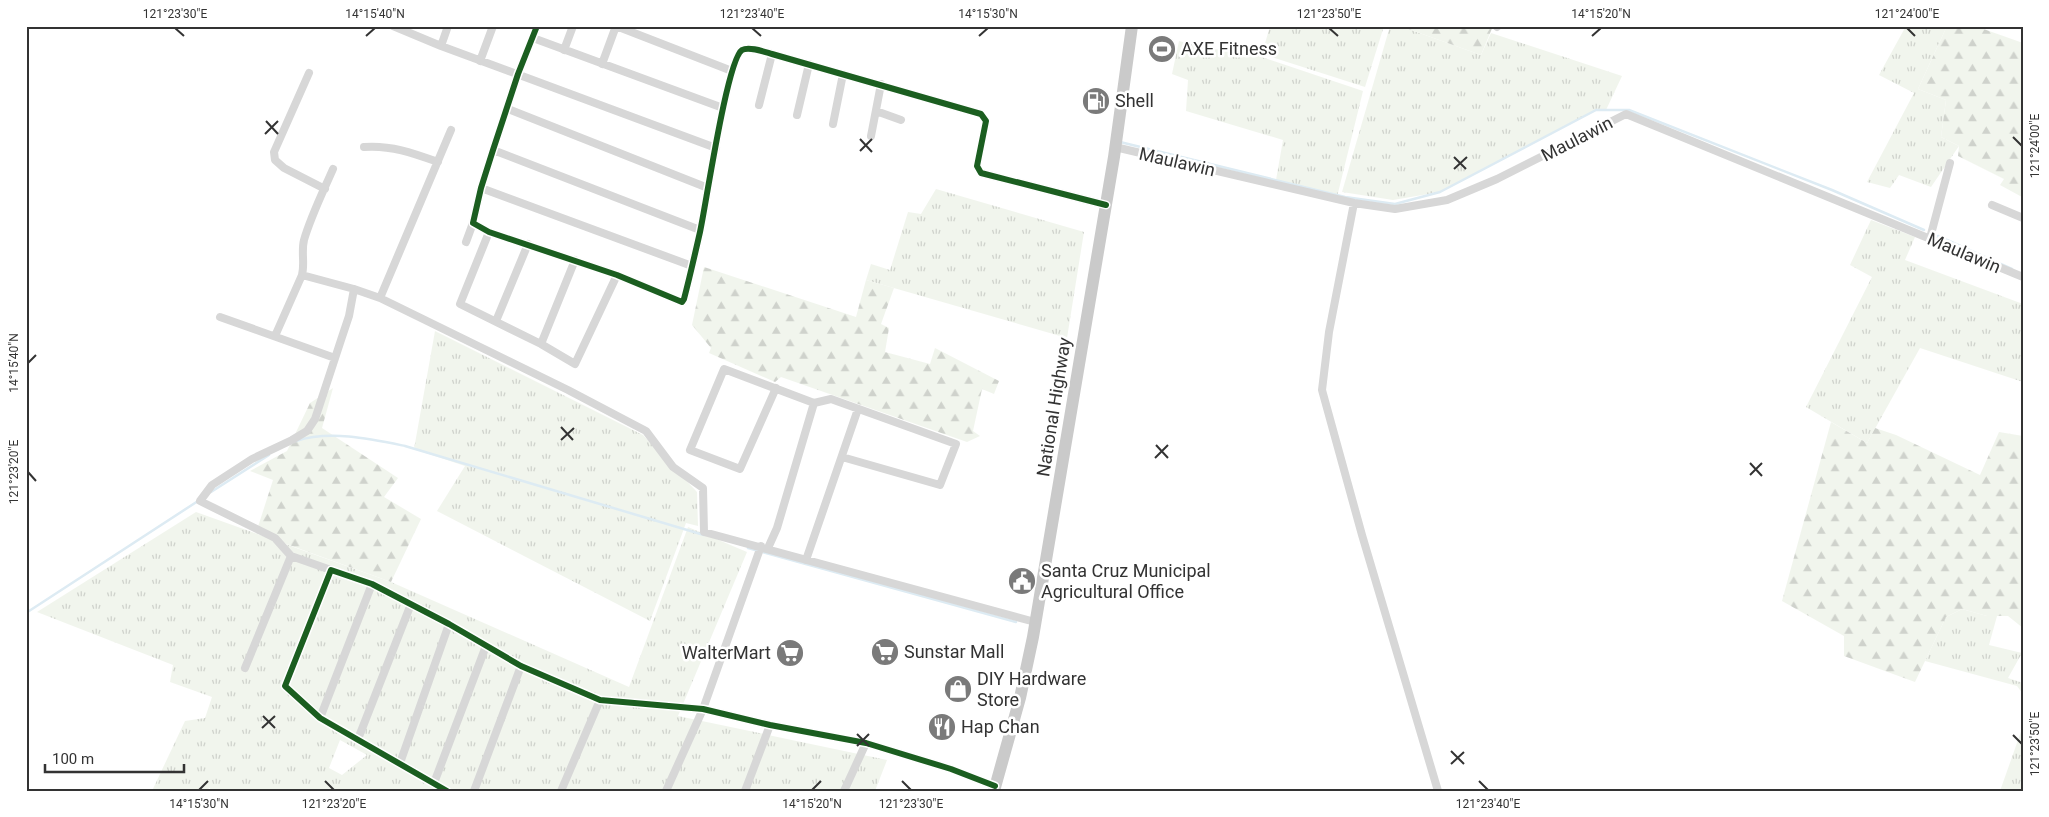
<svg xmlns="http://www.w3.org/2000/svg" width="2049" height="817" viewBox="0 0 2049 817" font-family="Roboto,sans-serif">
  <defs>
    <pattern id="grass-tufts" width="24" height="20" patternUnits="userSpaceOnUse" patternTransform="scale(1.25)"><rect width="24" height="20" fill="#f1f5ed"/><path d="M3 7l-1-3M5 7V3M7 7l1-3M15 17l-1-3M17 17v-4M19 17l1-3" fill="none" stroke="#cfd2cc"/></pattern>
    <pattern id="forest-firs" width="22" height="20" patternUnits="userSpaceOnUse" patternTransform="scale(1.25)"><rect width="22" height="20" fill="#f1f5ed"/><path d="M5 1l3.5 6h-7zM16 11l3.5 6h-7z" fill="#cfd2cc"/></pattern>
  </defs>
  <rect width="100%" height="100%" fill="#fff"/>
  <!-- grass -->
  <path fill="url(#grass-tufts)" fill-rule="evenodd" d="M 1270,26 L 1384,26 L 1365,87 L 1262,54 Z
    M 1390,26 L 1400,26 L 1481,55 L 1491,33 L 1622,76 L 1606,110 L 1596,110 L 1440,192 L 1393,200 L 1342,192 Z
    M 1906,26 L 1947,26 L 1918,89 L 1946,100 L 1941,137 L 1959,146 L 1931,187 L 1899,175 L 1890,188 L 1867,182 L 1914,93 L 1879,75 Z
    M 1179,41 L 1210,49 L 1241,50 L 1363,91 L 1337,197 L 1276,180 L 1283,140 L 1186,111 L 1188,80 L 1172,74 Z
    M 936,189 L 1084,232 L 1067,338 L 866,280 L 871,264 L 890,270 L 908,212 L 921,214 Z
    M 1871,220 L 1915,237 L 1905,260 L 2023,304 L 2023,382 L 1920,348 L 1867,443 L 1806,407 L 1872,277 L 1850,265 Z
    M 435,331 L 643,435 L 697,492 L 698,526 L 686,523 L 650,621 L 437,511 L 465,466 L 414,449 Z
    M 196,512 L 391,582 L 629,687 L 688,527 L 747,552 L 678,716 L 887,760 L 875,791 L 214,791 L 209,788 L 208,791 L 152,791 L 185,721 L 205,718 L 212,697 L 170,682 L 173,665 L 37,612 ZM 340,740 L 367,755 L 342,775 L 329,768 Z
    M 1962,609 L 1987,616 L 1997,616 L 1989,645 L 2022,653 L 2008,678 L 2023,683 L 2023,694 L 2017,686 L 1925,661 L 1946,617 Z
    M 2023,726 L 2023,791 L 2000,791 Z"/>
  <!-- forest -->
  <path fill="url(#forest-firs)" d="M 1400,26 L 1493,26 L 1481,55 Z
    M 1947,26 L 1975,26 L 2023,43 L 2022,197 L 2000,185 L 2004,179 L 1958,156 L 1959,146 L 1941,137 L 1946,100 L 1918,89 Z
    M 704,267 L 856,317 L 866,280 L 894,288 L 881,324 L 889,328 L 885,352 L 930,364 L 935,348 L 999,381 L 994,394 L 982,389 L 973,431 L 980,436 L 967,442 L 781,377 L 775,382 L 709,353 L 711,348 L 692,325 Z
    M 333,388 L 322,428 L 398,478 L 384,497 L 421,519 L 391,582 L 256,533 L 273,480 L 250,471 L 287,451 L 310,403 Z
    M 1831,422 L 1867,443 L 1875,428 L 1896,435 L 1980,475 L 1999,432 L 2023,436 L 2023,628 L 2008,616 L 1987,616 L 1962,609 L 1946,617 L 1915,682 L 1844,656 L 1844,636 L 1782,601 Z"/>
  <g fill="none" stroke-linecap="round" stroke-linejoin="round">
    <!-- stream -->
    <path stroke="#ddebf3" stroke-width="2.5" d="M 1120,142 L 1345,197 L 1395,204 L 1440,192 L 1596,110 L 1629,110 L 1832,190 L 1924,230
      M 1938,236 L 2012,269
      M 296,441 C 330,430 371,439 405,446 L 704,535
      M 211,492 L 269,455
      M 748,548 L 1016,622
      M 26,613 L 198,501"/>
    <!-- street -->
    <path stroke="#d7d7d7" stroke-width="8" d="M 393,26 L 441,46 L 716,148
      M 537,26 L 518,74 L 493,150 L 481,188 L 473,223 L 489,232 L 617,275 L 682,302 L 684,299 C 690,276 695,254 700,232 C 706,205 727,60 742,50 C 749,46 765,52 772,54 L 981,114 L 986,121 L 977,166 L 981,173 L 1106,205
      M 616,26 L 732,71
      M 1497,27 L 1498,26
      M 533,38 L 723,108
      M 441,46 L 448,26
      M 564,50 L 573,26
      M 480,61 L 493,26
      M 602,64 L 616,26
      M 309,73 L 274,152 L 275,160 L 284,168 L 325,189
      M 759,105 L 772,54
      M 508,109 L 708,188
      M 876,111 L 901,120
      M 797,115 L 809,64
      M 833,124 L 843,74
      M 451,130 L 380,298 L 568,390 L 646,431 L 673,467 L 703,488 L 704,532 L 1035,622
      M 871,136 L 881,84
      M 364,147 C 391,145 413,153 438,162
      M 1115,147 L 1354,203 L 1395,209 L 1447,200 L 1497,179 L 1626,114 L 2023,277
      M 493,150 L 700,230
      M 333,169 C 323,192 311,216 304,240 C 301,252 305,263 302,275 L 354,289 L 380,298
      M 481,188 L 692,266
      M 1354,203 L 1329,332 L 1322,390 L 1362,535 L 1438,791
      M 1992,205 L 2023,218
      M 489,232 L 460,304 L 541,344 L 575,364 L 617,275
      M 1930,238 L 1950,163
      M 466,242 L 473,223
      M 220,317 L 335,358
      M 496,321 L 528,244
      M 275,336 L 302,275
      M 541,344 L 575,260
      M 776,388 L 740,469 L 690,450 L 724,369 L 814,403 L 831,399 L 956,444 L 940,485 L 842,457
      M 768,548 L 777,528 L 814,403
      M 806,560 L 858,409
      M 331,570 L 291,556 L 275,538 L 200,501 L 212,485 L 252,459 L 292,440 L 307,431 L 315,419 L 341,340 L 349,316 L 354,289
      M 245,668 L 291,556
      M 320,718 L 372,584
      M 358,739 L 411,604
      M 400,763 L 449,624
      M 434,783 L 486,646
      M 447,791 L 320,718 L 285,686 L 331,570 L 372,584 L 449,624 L 521,666 L 600,700 L 703,709 L 770,725 L 866,743 L 951,769 L 995,786
      M 474,791 L 521,666
      M 561,791 L 600,700
      M 666,791 L 703,709 L 761,546
      M 745,791 L 770,725
      M 844,791 L 866,743"/>
    <!-- primary -->
    <path stroke="#cacaca" stroke-width="12" d="M 994,791 L 1020,698 L 1033,637 L 1114,157 L 1132,26"/>
    <defs>
      <path id="cycleway" d="M 537,26 L 518,74 L 493,150 L 481,188 L 473,223 L 489,232 L 617,275 L 682,302 L 684,299 C 690,276 695,254 700,232 C 706,205 727,60 742,50 C 749,46 765,52 772,54 L 981,114 L 986,121 L 977,166 L 981,173 L 1106,205
        M 447,791 L 320,718 L 285,686 L 331,570 L 372,584 L 449,624 L 521,666 L 600,700 L 703,709 L 770,725 L 866,743 L 951,769 L 995,786"/>
    </defs>
    <!-- cycleway casing -->
    <use href="#cycleway" stroke="#fff" stroke-width="9"/>
    <!-- cycleway -->
    <use href="#cycleway" stroke="#1b5e20" stroke-width="6"/>
  </g>
  <!-- ticks -->
  <path fill="none" stroke="#333" stroke-width="2" d="M 175,28 L 184,36M 752,28 L 761,36M 1329,28 L 1338,36M 1907,28 L 1915,36M 366,36 L 375,28M 979,36 L 988,28M 1592,36 L 1601,28M 266,121 L 278,134M 265,134 L 278,121M 2013,137 L 2022,146M 860,139 L 872,152M 860,151 L 872,139M 1454,157 L 1466,169M 1454,169 L 1467,157M 28,363 L 36,355M 561,427 L 573,440M 561,440 L 574,428M 1156,445 L 1168,458M 1155,458 L 1168,445M 1750,463 L 1762,476M 28,472 L 36,481M 1750,475 L 1762,463M 263,716 L 275,728M 262,728 L 275,716M 857,734 L 869,746M 2013,735 L 2022,744M 857,746 L 869,734M 1451,751 L 1464,764M 1451,764 L 1464,752M 325,781 L 334,790M 902,781 L 911,790M 1479,781 L 1488,790M 199,790 L 208,781M 812,790 L 821,781"/>
  <!-- icons -->
  <defs>
    <symbol id="stadium-disc" viewBox="-11 -11 22 22"><circle r="9.5" fill="#7a7a7a" stroke="#fff"/><path d="M0-5a6.5 5 0 1 0 0 10a6.5 5 0 1 0 0-10ZM-3.5-1.8h7v3.6h-7Z" fill="#fff"/></symbol>
    <symbol id="fuel-disc" viewBox="-11 -11 22 22"><circle r="9.5" fill="#7a7a7a" stroke="#fff"/><path d="M-5.5-6h7V0h2V4h1.3V-2.5L3-4.5l.8-.8L6-3V5H2.5V1h-1V6h-7ZM-4.2-4.7v3.2H.2V-4.7Z" fill="#fff"/></symbol>
    <symbol id="civic-disc" viewBox="-11 -11 22 22"><circle r="9.5" fill="#7a7a7a" stroke="#fff"/><path d="M-.6-6.5H3V-4.5H.6V-3L4-1V1h2V6H-6V1h2V-1L-.6-3ZM-1.2 2.5V6h2.4V2.5Z" fill="#fff"/></symbol>
    <symbol id="supermarket-disc" viewBox="-11 -11 22 22"><circle r="9.5" fill="#7a7a7a" stroke="#fff"/><path d="M-6-5.5h2.5l.6 2H6L4.5 2H-2.5L-4.4-4H-6ZM-1.5 3.2a1.3 1.3 0 1 0 .1 0ZM3 3.2a1.3 1.3 0 1 0 .1 0Z" fill="#fff"/></symbol>
    <symbol id="shop-disc" viewBox="-11 -11 22 22"><circle r="9.5" fill="#7a7a7a" stroke="#fff"/><path d="M-5-2.5h2.3a2.7 3.5 0 0 1 5.4 0H5L5.5 6h-11ZM-1.5-2.5h3a1.5 2.3 0 0 0-3 0Z" fill="#fff"/></symbol>
    <symbol id="restaurant-disc" viewBox="-11 -11 22 22"><circle r="9.5" fill="#7a7a7a" stroke="#fff"/><path d="M-5-6h1v4h1v-4h1v4h1v-4h1v5L-1.5 .5V6h-2V.5L-5-1ZM5-6V6H3V1.5H1.5Q1.5-4 5-6Z" fill="#fff"/></symbol>
  </defs>
  <g fill-rule="evenodd">
    <use href="#stadium-disc" x="1146" y="33" width="32" height="32"/>
    <use href="#fuel-disc" x="1080" y="85" width="32" height="32"/>
    <use href="#civic-disc" x="1006" y="565" width="32" height="32"/>
    <use href="#supermarket-disc" x="869" y="636" width="32" height="32"/>
    <use href="#supermarket-disc" x="774" y="637" width="32" height="32"/>
    <use href="#shop-disc" x="942" y="673" width="32" height="32"/>
    <use href="#restaurant-disc" x="926" y="711" width="32" height="32"/>
  </g>
  <g text-anchor="middle" stroke-width="5" stroke-linejoin="round" paint-order="stroke">
    <!-- poi labels -->
    <g font-size="18" fill="#333" stroke="#fff" text-anchor="start">
      <text x="1181" y="55">AXE Fitness</text>
      <text x="1115" y="107">Shell</text>
      <text x="1041" y="577">Santa Cruz Municipal<tspan x="1041" dy="21">Agricultural Office</tspan></text>
      <text x="904" y="658">Sunstar Mall</text>
      <text x="771" y="659" text-anchor="end">WalterMart</text>
      <text x="977" y="685">DIY Hardware<tspan x="977" dy="21">Store</tspan></text>
      <text x="961" y="733">Hap Chan</text>
    </g>
    <!-- street labels -->
    <g font-size="18" fill="#333" stroke="#fff">
      <text transform="translate(1577 139) rotate(-27)" y="6">Maulawin</text>
      <text transform="translate(1177 162) rotate(13)" y="6">Maulawin</text>
      <text transform="translate(1964 253) rotate(23)" y="6">Maulawin</text>
      <text transform="translate(1054 407) rotate(-81)" y="6">National Highway</text>
    </g>
  </g>
  <!-- border -->
  <rect width="2049" height="817" fill="none" stroke="#ffffff" stroke-width="55"/>
  <!-- scale -->
  <path d="M45 764v8h139v-8" fill="none" stroke="#333333" stroke-width="2.5"/>
  <text x="52" y="764" font-size="15" fill="#333333" stroke="#ffffff" stroke-width="4" paint-order="stroke">100 m</text>
  <rect x="28" y="28" width="1994" height="762" fill="none" stroke="#333" stroke-width="2"/>
  <g font-size="12" text-anchor="middle" fill="#333">
    <text x="175" y="18">121°23'30"E</text>
    <text x="375" y="18">14°15'40"N</text>
    <text x="752" y="18">121°23'40"E</text>
    <text x="988" y="18">14°15'30"N</text>
    <text x="1329" y="18">121°23'50"E</text>
    <text x="1601" y="18">14°15'20"N</text>
    <text x="1907" y="18">121°24'00"E</text>
    <text transform="translate(2035 146) rotate(-90)" y="4">121°24'00"E</text>
    <text transform="translate(14 363) rotate(-90)" y="4">14°15'40"N</text>
    <text transform="translate(14 472) rotate(-90)" y="4">121°23'20"E</text>
    <text transform="translate(2035 744) rotate(-90)" y="4">121°23'50"E</text>
    <text x="199" y="808">14°15'30"N</text>
    <text x="334" y="808">121°23'20"E</text>
    <text x="812" y="808">14°15'20"N</text>
    <text x="911" y="808">121°23'30"E</text>
    <text x="1488" y="808">121°23'40"E</text>
  </g>
</svg>
